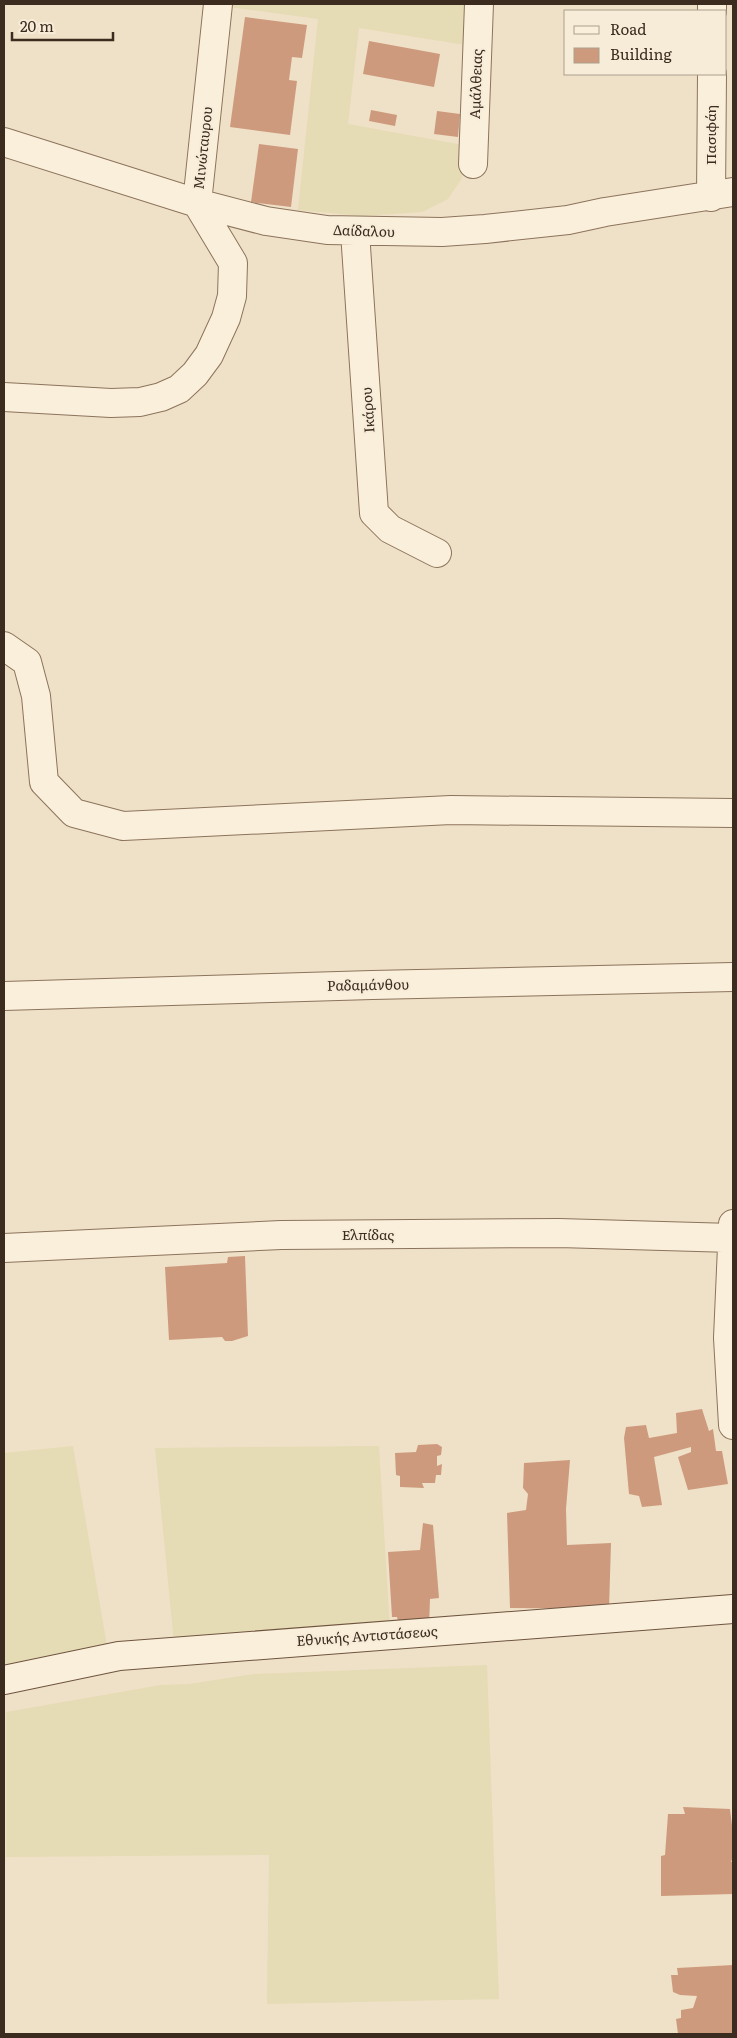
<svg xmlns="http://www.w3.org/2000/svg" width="737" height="2038" viewBox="0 0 737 2038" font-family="Literata,serif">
  <rect width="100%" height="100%" fill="#efe1c7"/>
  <!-- farmland -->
  <path fill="#e5dbb4" d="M 230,4 L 468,4 L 465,45 L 359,28 L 348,124 L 463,145 L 462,178 L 448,199 L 422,212 L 363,216 L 298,210 L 318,19 L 229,7 Z
    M 73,1446 L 108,1652 L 4,1674 L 4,1453 Z
    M 379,1446 L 390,1631 L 174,1643 L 155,1448 Z
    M 487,1665 L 499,1999 L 267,2004 L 269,1855 L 6,1857 L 6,1712 L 161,1685 L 189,1684 L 254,1674 Z"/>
  <!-- building -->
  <path fill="#ce9a7d" d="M 245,17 L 307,25 L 302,58 L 292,57 L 289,80 L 297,81 L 290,135 L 230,127 Z
    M 369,41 L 440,54 L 434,87 L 363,74 Z
    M 371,110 L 397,115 L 395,126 L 369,121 Z
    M 437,111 L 460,114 L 458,137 L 434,134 Z
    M 259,144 L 298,149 L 291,207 L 251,202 Z
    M 245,1256 L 248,1336 L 232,1341 L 225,1341 L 222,1337 L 169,1340 L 165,1267 L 227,1263 L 228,1257 Z
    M 702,1409 L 709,1431 L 713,1429 L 716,1451 L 722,1451 L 728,1484 L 688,1490 L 678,1457 L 691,1452 L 691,1447 L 654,1457 L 662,1505 L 642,1507 L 639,1496 L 629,1494 L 624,1438 L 626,1427 L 646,1425 L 649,1438 L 677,1433 L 676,1413 Z
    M 437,1444 L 442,1447 L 441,1455 L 437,1456 L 437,1466 L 442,1464 L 441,1475 L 436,1475 L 435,1483 L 422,1483 L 424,1488 L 400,1487 L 400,1476 L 396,1475 L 395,1453 L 416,1452 L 418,1445 Z
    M 570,1460 L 566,1509 L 567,1545 L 611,1543 L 609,1609 L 510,1608 L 507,1513 L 526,1510 L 528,1494 L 523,1488 L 524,1463 Z
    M 423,1523 L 433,1525 L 439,1598 L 430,1599 L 429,1626 L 400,1629 L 397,1617 L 392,1617 L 388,1552 L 420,1550 Z
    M 683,1807 L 730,1809 L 733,1834 L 733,1857 L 731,1862 L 733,1862 L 733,1894 L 661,1896 L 661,1856 L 665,1855 L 668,1814 L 685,1814 Z
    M 733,1965 L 733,2034 L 678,2034 L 676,2019 L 681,2018 L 681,2010 L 693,2008 L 697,1996 L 680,1995 L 673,1992 L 671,1975 L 678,1975 L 677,1968 Z"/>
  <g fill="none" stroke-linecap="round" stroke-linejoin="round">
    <defs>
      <path id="street" d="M 712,11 L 712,4
        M 4,142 L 197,203 L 266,221 L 327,230 L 442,232 L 485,229 L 568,220 L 605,212 L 733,192
        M 473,164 L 479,4
        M 711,197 L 712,74
        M 355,232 L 374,513 L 390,529 L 437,553
        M 4,397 L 111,403 L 140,402 L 161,397 L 179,389 L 195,374 L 209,355 L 226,318 L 232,296 L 233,263 L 197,203 L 218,4
        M 4,646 L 27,662 L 36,696 L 44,782 L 74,813 L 123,826 L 451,810 L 733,813
        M 4,996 L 372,985 L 733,977
        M 733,1224 L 728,1338 L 733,1425
        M 4,1248 L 281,1235 L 559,1233 L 732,1238"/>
      <path id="secondary" d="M 4,1680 L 119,1656 L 733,1609"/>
    </defs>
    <!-- street casing -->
    <use href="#street" stroke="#8c735c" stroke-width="30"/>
    <!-- secondary casing -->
    <use href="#secondary" stroke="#6e543f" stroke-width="30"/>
    <!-- street -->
    <use href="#street" stroke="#faefdb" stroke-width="28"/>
    <!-- secondary -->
    <use href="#secondary" stroke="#faefdb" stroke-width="28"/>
  </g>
  <g text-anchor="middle" stroke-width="4" stroke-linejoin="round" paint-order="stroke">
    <!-- street labels -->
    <g font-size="14" fill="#3c2c20" stroke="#f7ecd7">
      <text transform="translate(476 84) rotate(-88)" y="5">Αμάλθειας</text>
      <text transform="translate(711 135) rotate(-90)" y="5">Πασιφάη</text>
      <text transform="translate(203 148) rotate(-84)" y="5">Μινώταυρου</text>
      <text transform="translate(364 231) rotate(2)" y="5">Δαίδαλου</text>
      <text transform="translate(368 410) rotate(-94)" y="5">Ικάρου</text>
      <text transform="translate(368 985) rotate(-1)" y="5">Ραδαμάνθου</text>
      <text x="368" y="1240">Ελπίδας</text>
      <text transform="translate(367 1636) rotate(-4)" y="5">Εθνικής Αντιστάσεως</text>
    </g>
  </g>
  <!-- border -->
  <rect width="737" height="2038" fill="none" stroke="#3c2c20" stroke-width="10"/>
  <!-- legend -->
  <rect x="564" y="10" width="162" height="65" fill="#f7ecd7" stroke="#ac9f8e"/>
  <rect x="574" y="26" width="25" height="8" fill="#faefdb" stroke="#ac9f8e"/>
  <text x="610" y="35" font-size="15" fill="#3c2c20">Road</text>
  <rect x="574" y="48" width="25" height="15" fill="#ce9a7d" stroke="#ac9f8e"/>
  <text x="610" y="60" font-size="15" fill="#3c2c20">Building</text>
  <!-- scale -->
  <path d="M12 32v8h101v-8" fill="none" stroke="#3c2c20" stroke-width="2.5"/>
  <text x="20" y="32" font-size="15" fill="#3c2c20" stroke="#f7ecd7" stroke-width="4" paint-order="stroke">20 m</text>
</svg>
